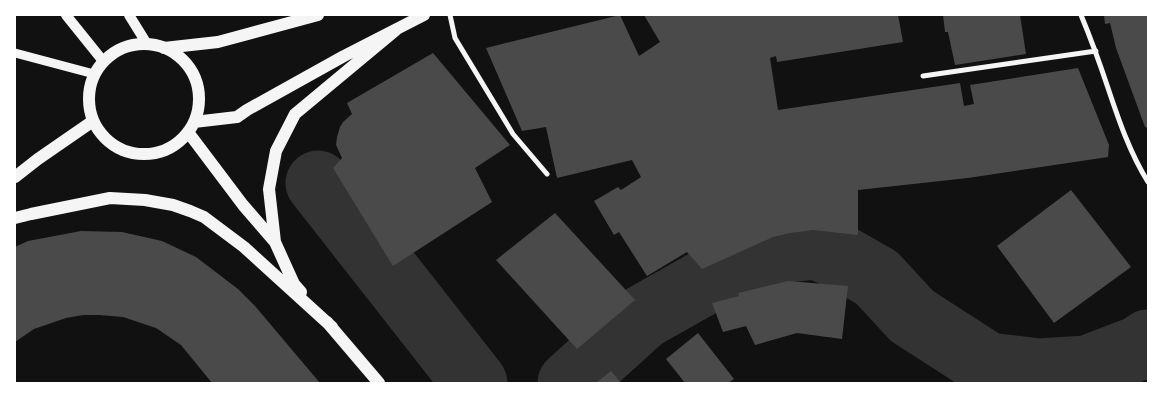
<svg xmlns="http://www.w3.org/2000/svg" width="1163" height="398" viewBox="0 0 1163 398" font-family="'Roboto Condensed',sans-serif">
  <rect width="100%" height="100%" fill="#111"/>
  <g fill="none" stroke-linecap="round" stroke-linejoin="round">
    <!-- river -->
    <path stroke="#333" stroke-width="65" d="M 318,183 L 475,383
      M 570,383 L 643,317 L 705,282 L 787,250 L 817,247 L 844,259 L 877,278 L 912,316 L 988,365 L 1039,371 L 1087,368 L 1139,348 L 1148,342"/>
  </g>
  <!-- building -->
  <path fill="#4a4a4a" d="M 620,15 L 639,56 L 660,42 L 644,15 L 898,15 L 903,42 L 777,62 L 776,56 L 770,58 L 778,110 L 960,83 L 964,106 L 974,104 L 970,85 L 1078,68 L 1109,145 L 1108,157 L 968,178 L 858,190 L 858,235 L 813,230 L 790,233 L 773,237 L 702,269 L 687,252 L 647,276 L 619,232 L 614,235 L 594,201 L 618,187 L 621,190 L 641,177 L 632,160 L 557,178 L 546,127 L 522,131 L 486,48 Z
    M 943,15 L 1020,15 L 1026,54 L 955,65 L 948,32 L 945,32 Z
    M 1104,15 L 1148,15 L 1148,128 L 1145,127 L 1116,48 L 1110,23 L 1105,24 Z
    M 433,53 L 510,145 L 475,168 L 492,202 L 393,266 L 333,168 L 342,158 L 336,145 L 337,137 L 340,127 L 343,122 L 352,114 L 347,103 Z
    M 1071,190 L 1131,267 L 1054,323 L 997,246 Z
    M 555,213 L 635,300 L 577,349 L 496,260 Z
    M 81,231 L 122,232 L 162,241 L 196,257 L 238,289 L 255,306 L 320,383 L 212,383 L 181,345 L 156,328 L 123,317 L 99,315 L 83,315 L 66,318 L 34,329 L 15,342 L 15,247 L 28,241 Z
    M 788,281 L 848,286 L 842,339 L 797,333 L 755,345 L 746,326 L 723,332 L 712,303 L 739,296 L 738,293 Z
    M 698,333 L 734,379 L 728,383 L 685,383 L 666,359 Z
    M 611,371 L 621,383 L 596,383 Z"/>
  <g fill="none" stroke-linecap="round" stroke-linejoin="round">
    <!-- minor -->
    <path stroke="#f5f5f5" stroke-width="5" d="M 450,15 L 455,38 L 513,134 L 547,174
      M 1081,15 C 1091,39 1100,64 1108,88 C 1119,121 1130,153 1148,182
      M 923,76 L 1096,51"/>
    <!-- tertiary -->
    <path stroke="#f5f5f5" stroke-width="9" d="M 15,53 L 94,74"/>
    <!-- secondary -->
    <path stroke="#f5f5f5" stroke-width="10" d="M 66,15 L 103,61
      M 129,15 L 147,44"/>
    <!-- primary -->
    <path stroke="#f5f5f5" stroke-width="12" d="M89 99a55 55 0 1 1 110 0a55 55 0 1 1-110 0Z
      M 164,48 L 218,42 L 318,15
      M 194,122 L 237,117 L 247,110 L 344,56 L 424,15
      M 188,132 L 243,205 L 275,242 L 294,284 L 301,292
      M 15,177 L 38,159 L 93,121
      M 15,218 L 31,214 L 110,198 L 145,200 L 173,205 L 190,211 L 204,217 L 244,247 L 332,327
      M 275,242 L 269,189 L 276,151 L 295,114 L 396,30
      M 327,322 L 379,383"/>
  </g>
  <!-- border -->
  <rect width="1163" height="398" fill="none" stroke="#ffffff" stroke-width="32"/>
</svg>
